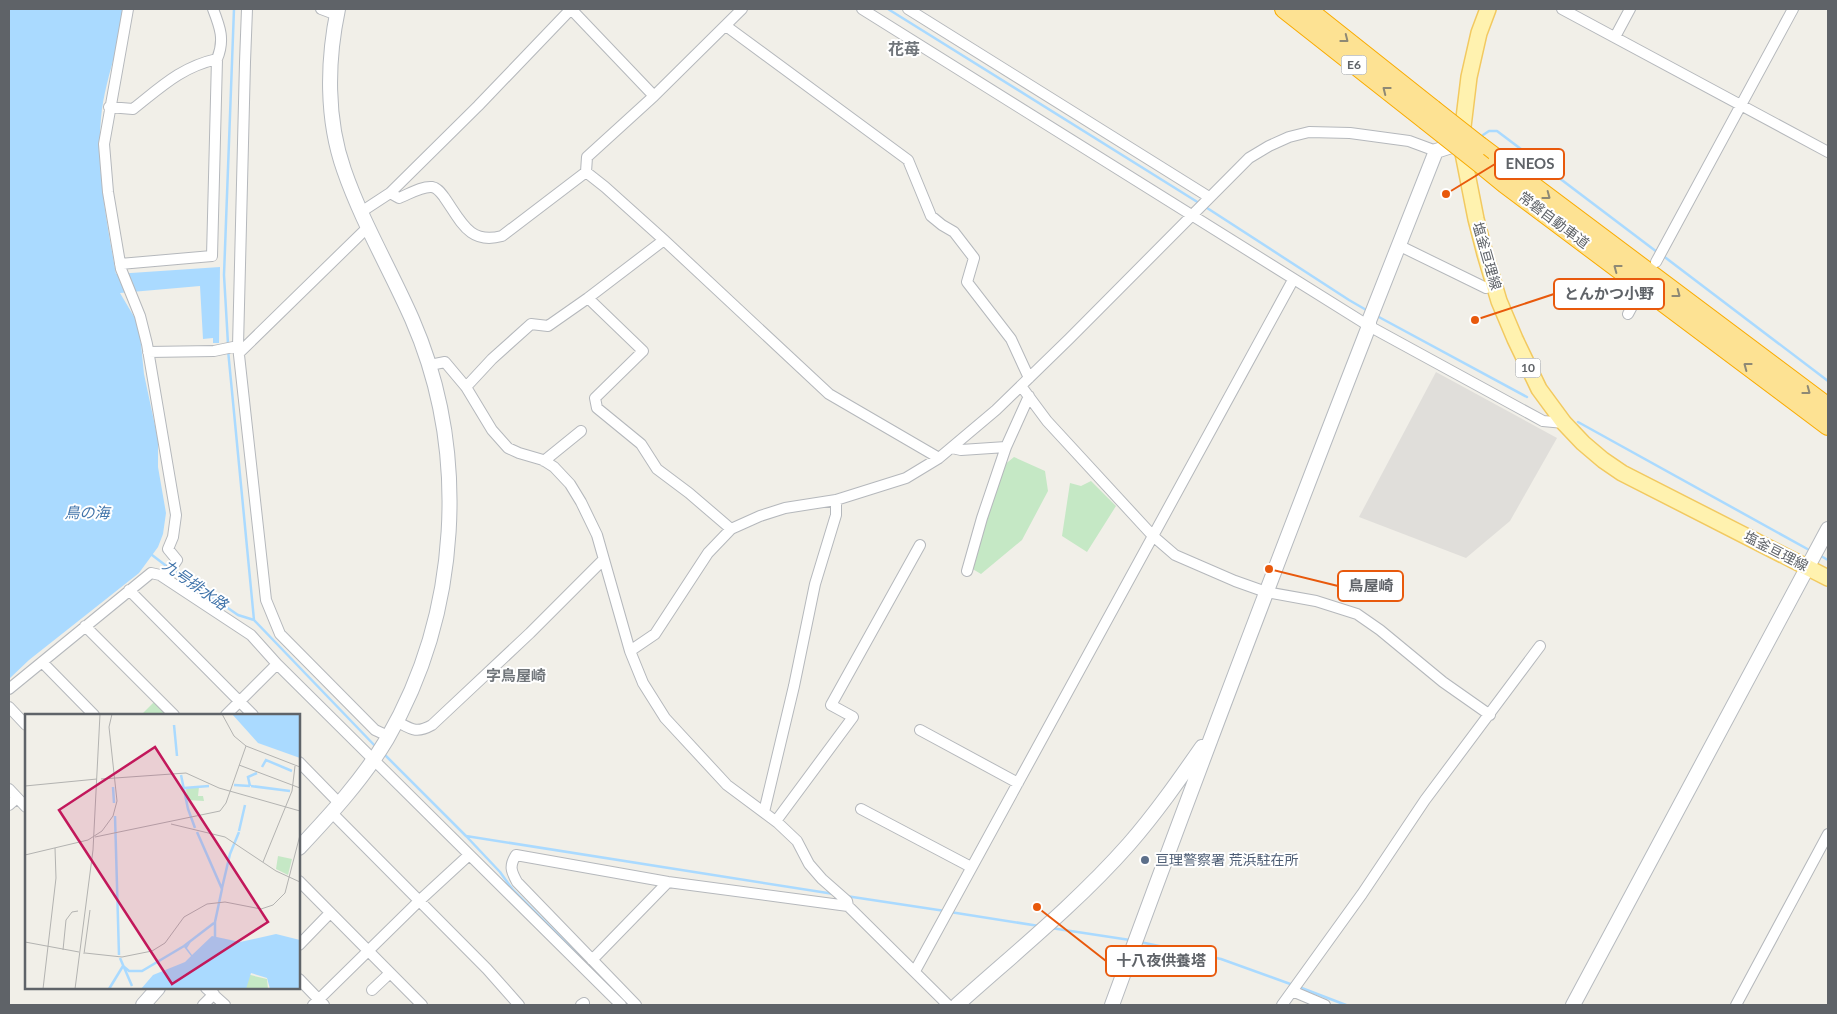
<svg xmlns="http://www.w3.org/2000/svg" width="1837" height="1014" viewBox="0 0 1837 1014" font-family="Lato,'Noto Sans JP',sans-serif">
  <rect width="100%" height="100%" fill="#f1efe8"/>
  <!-- industrial -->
  <path fill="#e0deda" d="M 1436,372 L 1557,438 L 1510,521 L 1466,558 L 1359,517 Z"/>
  <!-- green -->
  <path fill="#c5e8c5" d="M 1014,457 L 1045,471 L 1048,491 L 1022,540 L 981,574 L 971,568 L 1003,466 Z
    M 1091,481 L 1116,506 L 1087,552 L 1062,536 L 1070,483 L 1081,486 Z
    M 154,702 L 168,715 L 141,715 Z"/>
  <!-- water -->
  <path fill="#aadaff" d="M 9,9 L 125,9 C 122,23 120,37 116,50 C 110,72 103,95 101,118 C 96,170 107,223 116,274 L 220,267 L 219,343 L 213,343 L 213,338 L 203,339 L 200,286 L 120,293 L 139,325 L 144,374 L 158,440 L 158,467 L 166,513 L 163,534 L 158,547 L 139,573 L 29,660 L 9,679 Z"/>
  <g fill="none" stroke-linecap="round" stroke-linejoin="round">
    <!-- stream -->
    <path stroke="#aadaff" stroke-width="2.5" d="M 888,9 L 1199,203
      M 1483,135 L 1489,131 L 1497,131 L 1657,252
      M 1204,206 L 1349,300 L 1368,311
      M 1662,255 L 1828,381
      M 1377,316 L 1527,397
      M 228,344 L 224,275 L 234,9
      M 228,350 L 254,620
      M 1578,422 L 1811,551
      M 152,555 L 169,568
      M 1819,555 L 1828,560
      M 174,571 L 238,615 L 254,620 L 377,748
      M 383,753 L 466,836 L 834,894
      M 467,837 L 500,872 L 513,890 L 613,990
      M 846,896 L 945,911
      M 950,912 L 1039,926
      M 1051,928 L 1130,940
      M 1140,942 L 1221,959 L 1293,985
      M 1299,987 L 1346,1005"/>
    <defs>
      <path id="street" d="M 128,9 L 104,144 L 108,192 L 121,269 L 140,316 L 147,344 L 176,515 L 173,537 L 168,549 L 177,560 L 165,578
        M 321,9 L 337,15
        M 571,9 L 654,96
        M 862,9 L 1369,326 L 1543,421 L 1564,423
        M 908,9 L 1209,197
        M 1562,9 L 1828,152
        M 726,26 L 908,160 L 931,216 L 942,225 L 954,232 L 974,258 L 967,282 L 1011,339 L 1029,378
        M 1615,37 L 1630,9
        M 109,107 L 133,109 C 161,87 181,67 217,59 C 225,40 220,27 213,9
        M 586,172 L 587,157 L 654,96 L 742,9
        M 390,193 L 399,198 C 409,194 422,186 432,187 C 438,188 441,193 444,197 C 461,221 469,245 502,236 L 586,172 L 605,187 L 664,240 L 829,394 L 939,458
        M 361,212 L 390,193 L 478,106 L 571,9
        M 1398,245 L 1486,288 L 1494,285
        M 1656,262 L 1793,9
        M 120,264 L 212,256 L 217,59
        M 588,298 L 664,240
        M 1628,314 L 1635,301
        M 238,346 L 245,62 L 247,9
        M 148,352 L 214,351 L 238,346 L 266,600 L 280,634 L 375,730 L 388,736
        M 239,353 L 368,227
        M 430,365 L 445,362 L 466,387 L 492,430 L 508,448 L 519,453 L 543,460 L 554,467 L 570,484 L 581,502 L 597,535 L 630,651 L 643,683 L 665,718 L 727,785 L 778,823 L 797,841 L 809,864 L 822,879 L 847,901 L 848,906 L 948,1005
        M 1021,386 L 1047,421 L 1153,536 L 1175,555 L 1235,581 L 1266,592 L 1316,601 L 1357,614 L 1380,630 L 1443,682 L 1490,715
        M 466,387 L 492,359 L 531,324 L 548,326 L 588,298 L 643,351 L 595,398 L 597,408 L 641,444 L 657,469 L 689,493 L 731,529
        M 952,448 L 961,450 L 1006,447
        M 544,461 L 581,431
        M 967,571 L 982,518 L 1006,447 L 1029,396
        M 129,590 L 253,715
        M 85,626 L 174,715
        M 630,651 L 655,634 L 708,553 L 731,529 L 760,516 L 785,508 L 836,500 L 906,478 L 939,458 L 996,410 L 1069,339 L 1249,158 L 1269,146 L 1289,137 L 1309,132 L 1350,133 L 1409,141 L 1436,151
        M 42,662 L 94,715
        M 9,689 L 151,573 L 160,575 L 251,635 L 277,664 L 621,1005
        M 9,707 L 26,725
        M 226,715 L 277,664
        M 396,721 C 411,729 416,734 432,725 L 530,633 L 603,560
        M 920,730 L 1018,783
        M 299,762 L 340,804
        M 9,789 L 26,807
        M 9,805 L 17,798
        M 861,809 L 971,867
        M 764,812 L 794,686 L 815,584 L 836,515 L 836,500
        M 332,813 L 487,969 L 519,1005
        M 776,821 L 853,717 L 831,705 L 920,545
        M 299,881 L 422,1005
        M 299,945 L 330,913
        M 592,960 L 668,882
        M 915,971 L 1293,280
        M 299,979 L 324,1005
        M 206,988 L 225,1005
        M 372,990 L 390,973
        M 1292,991 L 1325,1005
        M 203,1005 L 214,994
        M 313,1005 L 419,901 L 469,855
        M 581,1005 L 584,1003
        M 636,1005 L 517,882 C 511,871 509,866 516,855 L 668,882 L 848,906
        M 1282,1005 L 1362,894 L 1425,800 L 1540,646
        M 1736,1005 L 1828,834"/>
      <path id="secondary" d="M 299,848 C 331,814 363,779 387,739 C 460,613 470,452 412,319 C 390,269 362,222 344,170 C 326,119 327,61 338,9
        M 143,1005 L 158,988
        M 957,1005 C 1015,953 1077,903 1129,844 C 1156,813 1179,780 1202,747
        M 1112,1005 C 1195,778 1281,552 1369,326 L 1369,321 L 1436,151 L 1461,143
        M 1573,1005 L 1828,529"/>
      <path id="primary" d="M 1488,9 L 1479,33 L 1469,77 L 1461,143 L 1476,219 L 1485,254 L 1499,301 L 1515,339 L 1539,389 L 1564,423 L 1583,443 L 1603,460 L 1622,473 L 1828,578"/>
      <path id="highway" d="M 1284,9 L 1425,120
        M 1307,9 L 1433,109
        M 1480,146 L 1828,407
        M 1483,166 L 1505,184 L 1828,426"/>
    </defs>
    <!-- street casing -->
    <use href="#street" stroke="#b5b8bc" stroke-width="12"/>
    <!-- secondary casing -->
    <use href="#secondary" stroke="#b6babf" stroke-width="16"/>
    <!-- primary casing -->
    <use href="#primary" stroke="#f2c960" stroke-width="18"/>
    <!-- highway casing -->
    <use href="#highway" stroke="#f9ab00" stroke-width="20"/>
    <!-- street -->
    <use href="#street" stroke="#fff" stroke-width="10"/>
    <!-- secondary -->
    <use href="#secondary" stroke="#fff" stroke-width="14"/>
    <!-- primary -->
    <use href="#primary" stroke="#fff2af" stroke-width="15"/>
    <!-- highway -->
    <use href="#highway" stroke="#fde293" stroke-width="18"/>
    <defs>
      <path id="highway-bridge" d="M 1433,109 L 1480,146
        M 1425,120 L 1483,166"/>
    </defs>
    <!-- highway-bridge casing -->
    <use href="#highway-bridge" stroke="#f9ab00" stroke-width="20" stroke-linecap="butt"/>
    <!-- highway-bridge -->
    <use href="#highway-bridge" stroke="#fde293" stroke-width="18"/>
  </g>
  <!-- one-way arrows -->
  <defs><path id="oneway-chevron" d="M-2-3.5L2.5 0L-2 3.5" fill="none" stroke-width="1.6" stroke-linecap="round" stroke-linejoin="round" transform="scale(1.25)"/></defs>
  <g stroke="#8e8975">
    <use href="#oneway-chevron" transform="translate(1345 39) rotate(38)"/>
    <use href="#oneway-chevron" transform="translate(1386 90) rotate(-142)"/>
    <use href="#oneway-chevron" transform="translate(1547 196) rotate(37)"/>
    <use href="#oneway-chevron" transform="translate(1617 268) rotate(-143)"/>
    <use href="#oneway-chevron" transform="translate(1677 294) rotate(37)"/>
    <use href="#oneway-chevron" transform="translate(1747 366) rotate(-143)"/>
    <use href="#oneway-chevron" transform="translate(1807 391) rotate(37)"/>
  </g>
  <!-- markers -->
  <circle fill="#5c6f8a" stroke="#fff" stroke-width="2" cx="1145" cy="860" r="5"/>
  <g text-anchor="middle" stroke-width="4" stroke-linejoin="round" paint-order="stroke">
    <!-- shield labels -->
    <g fill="#fff" stroke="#8f9295" stroke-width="1">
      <rect x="1341.5" y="55.5" width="25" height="19" rx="4"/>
      <rect x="1515.5" y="358.5" width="25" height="19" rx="4"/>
    </g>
    <g font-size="12" font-weight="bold" fill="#5f6368">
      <text x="1354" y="69">E6</text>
      <text x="1528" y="372">10</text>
    </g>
    <!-- street labels -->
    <g font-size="14" fill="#5f6368" stroke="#fff">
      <text transform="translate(1554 220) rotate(37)" y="5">常磐自動車道</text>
      <text transform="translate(1487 256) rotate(74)" y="5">塩釜亘理線</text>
      <text transform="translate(1776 551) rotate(27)" y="5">塩釜亘理線</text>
    </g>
    <!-- service labels -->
    <g font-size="14" fill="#4e5e75" stroke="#fff" text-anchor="start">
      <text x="1155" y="865">亘理警察署 荒浜駐在所</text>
    </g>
    <!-- water labels -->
    <g font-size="15" font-style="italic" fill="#4174aa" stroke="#fff">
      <text x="87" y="518">鳥の海</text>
      <text transform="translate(195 585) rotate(35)" y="5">九号排水路</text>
    </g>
    <!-- neighbourhood labels -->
    <g font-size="15" font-weight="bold" fill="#70757a" stroke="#fff">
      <text x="516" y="681">字鳥屋崎</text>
    </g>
    <!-- quarter labels -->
    <g font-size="16" font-weight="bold" fill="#70757a" stroke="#fff">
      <text x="904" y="55">花苺</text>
    </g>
  </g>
  <!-- overview -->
  <g transform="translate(25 714)">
    <rect width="275" height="275" fill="#f1efe8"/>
    <path d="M 174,73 L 173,82 L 178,82 L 179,87 L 162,86 L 161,74 ZM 253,142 L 267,145 L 263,161 L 251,155 ZM 217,259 L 242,265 L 243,275 L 208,274 L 208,265 Z" fill="#c5e8c5"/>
    <path d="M 207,0 L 275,0 L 275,44 L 233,29 ZM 251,220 L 275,226 L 275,275 L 245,275 L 242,264 L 226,259 L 221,275 L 116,275 L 128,261 L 160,248 L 166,242 L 159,233 L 166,228 L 162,234 L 167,241 L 187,222 L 215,228 Z" fill="#aadaff"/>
    <path fill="none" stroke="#aadaff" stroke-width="2.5" d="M 149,11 L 152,42M 237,53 L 241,46 L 267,57M 156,61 L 163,95 L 170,114M 209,71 L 225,72M 225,72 L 223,63 L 232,59M 226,72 L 265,77M 88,73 L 89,89M 159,74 L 184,72M 90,102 L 94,241M 214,117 L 220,91M 172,118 L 197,175 L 190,208 L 190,223M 197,174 L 205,140 L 214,118M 95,244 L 107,272M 84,275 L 98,252 L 104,257 L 117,257 L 159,232 L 189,209"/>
    <path fill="none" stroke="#b3b3b1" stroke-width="1" d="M 197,0 L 209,22 L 221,32 L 275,53M 214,51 L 275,74M 76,65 L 161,59 L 194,74 L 275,97M 0,72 L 72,65M 146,110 L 200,123 L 251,157 L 275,168M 70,123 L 195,97 L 201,89 L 221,32M 0,141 L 63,126 L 77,117 L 88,102 L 92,87 L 84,13 L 87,0M 238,148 L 267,77 L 270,52M 0,228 L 54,238M 38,236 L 41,206 L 47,198 L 53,197M 60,239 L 97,243 L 127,237 L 140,229 L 159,203 L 182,190 L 200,188 L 236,195 L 248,191 L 260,179 L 275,121M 59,240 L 65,196M 18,275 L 31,164 L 30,134M 50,275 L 68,136 L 75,0"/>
    <path fill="#c2185b" fill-opacity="0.15" stroke="#c2185b" stroke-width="2.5" d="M 130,33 L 243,208 L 147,270 L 34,96 Z"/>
    <rect width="275" height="275" fill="none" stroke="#5f6368" stroke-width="2.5"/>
  </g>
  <!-- callouts -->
  <path fill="none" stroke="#e8590c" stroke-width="2" d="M1446 194L1495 164M1475 320L1554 294M1269 569L1338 586M1037 907L1106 961"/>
  <g fill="#e8590c" stroke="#fff" stroke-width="2">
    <circle cx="1446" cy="194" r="5"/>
    <circle cx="1475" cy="320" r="5"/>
    <circle cx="1269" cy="569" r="5"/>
    <circle cx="1037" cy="907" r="5"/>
  </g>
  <g fill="#fff" stroke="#e8590c" stroke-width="2">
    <rect x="1495" y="149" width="69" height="30" rx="5"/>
    <rect x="1554" y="279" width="110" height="30" rx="5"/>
    <rect x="1338" y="571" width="65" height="30" rx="5"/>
    <rect x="1106" y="946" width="110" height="30" rx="5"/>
  </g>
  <g font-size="15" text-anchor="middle" font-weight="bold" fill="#5f6368">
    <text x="1530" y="169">ENEOS</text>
    <text x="1609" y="299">とんかつ小野</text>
    <text x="1371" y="591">鳥屋崎</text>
    <text x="1161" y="966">十八夜供養塔</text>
  </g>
  <!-- border -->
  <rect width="1837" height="1014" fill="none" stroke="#5f6368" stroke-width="20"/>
</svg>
